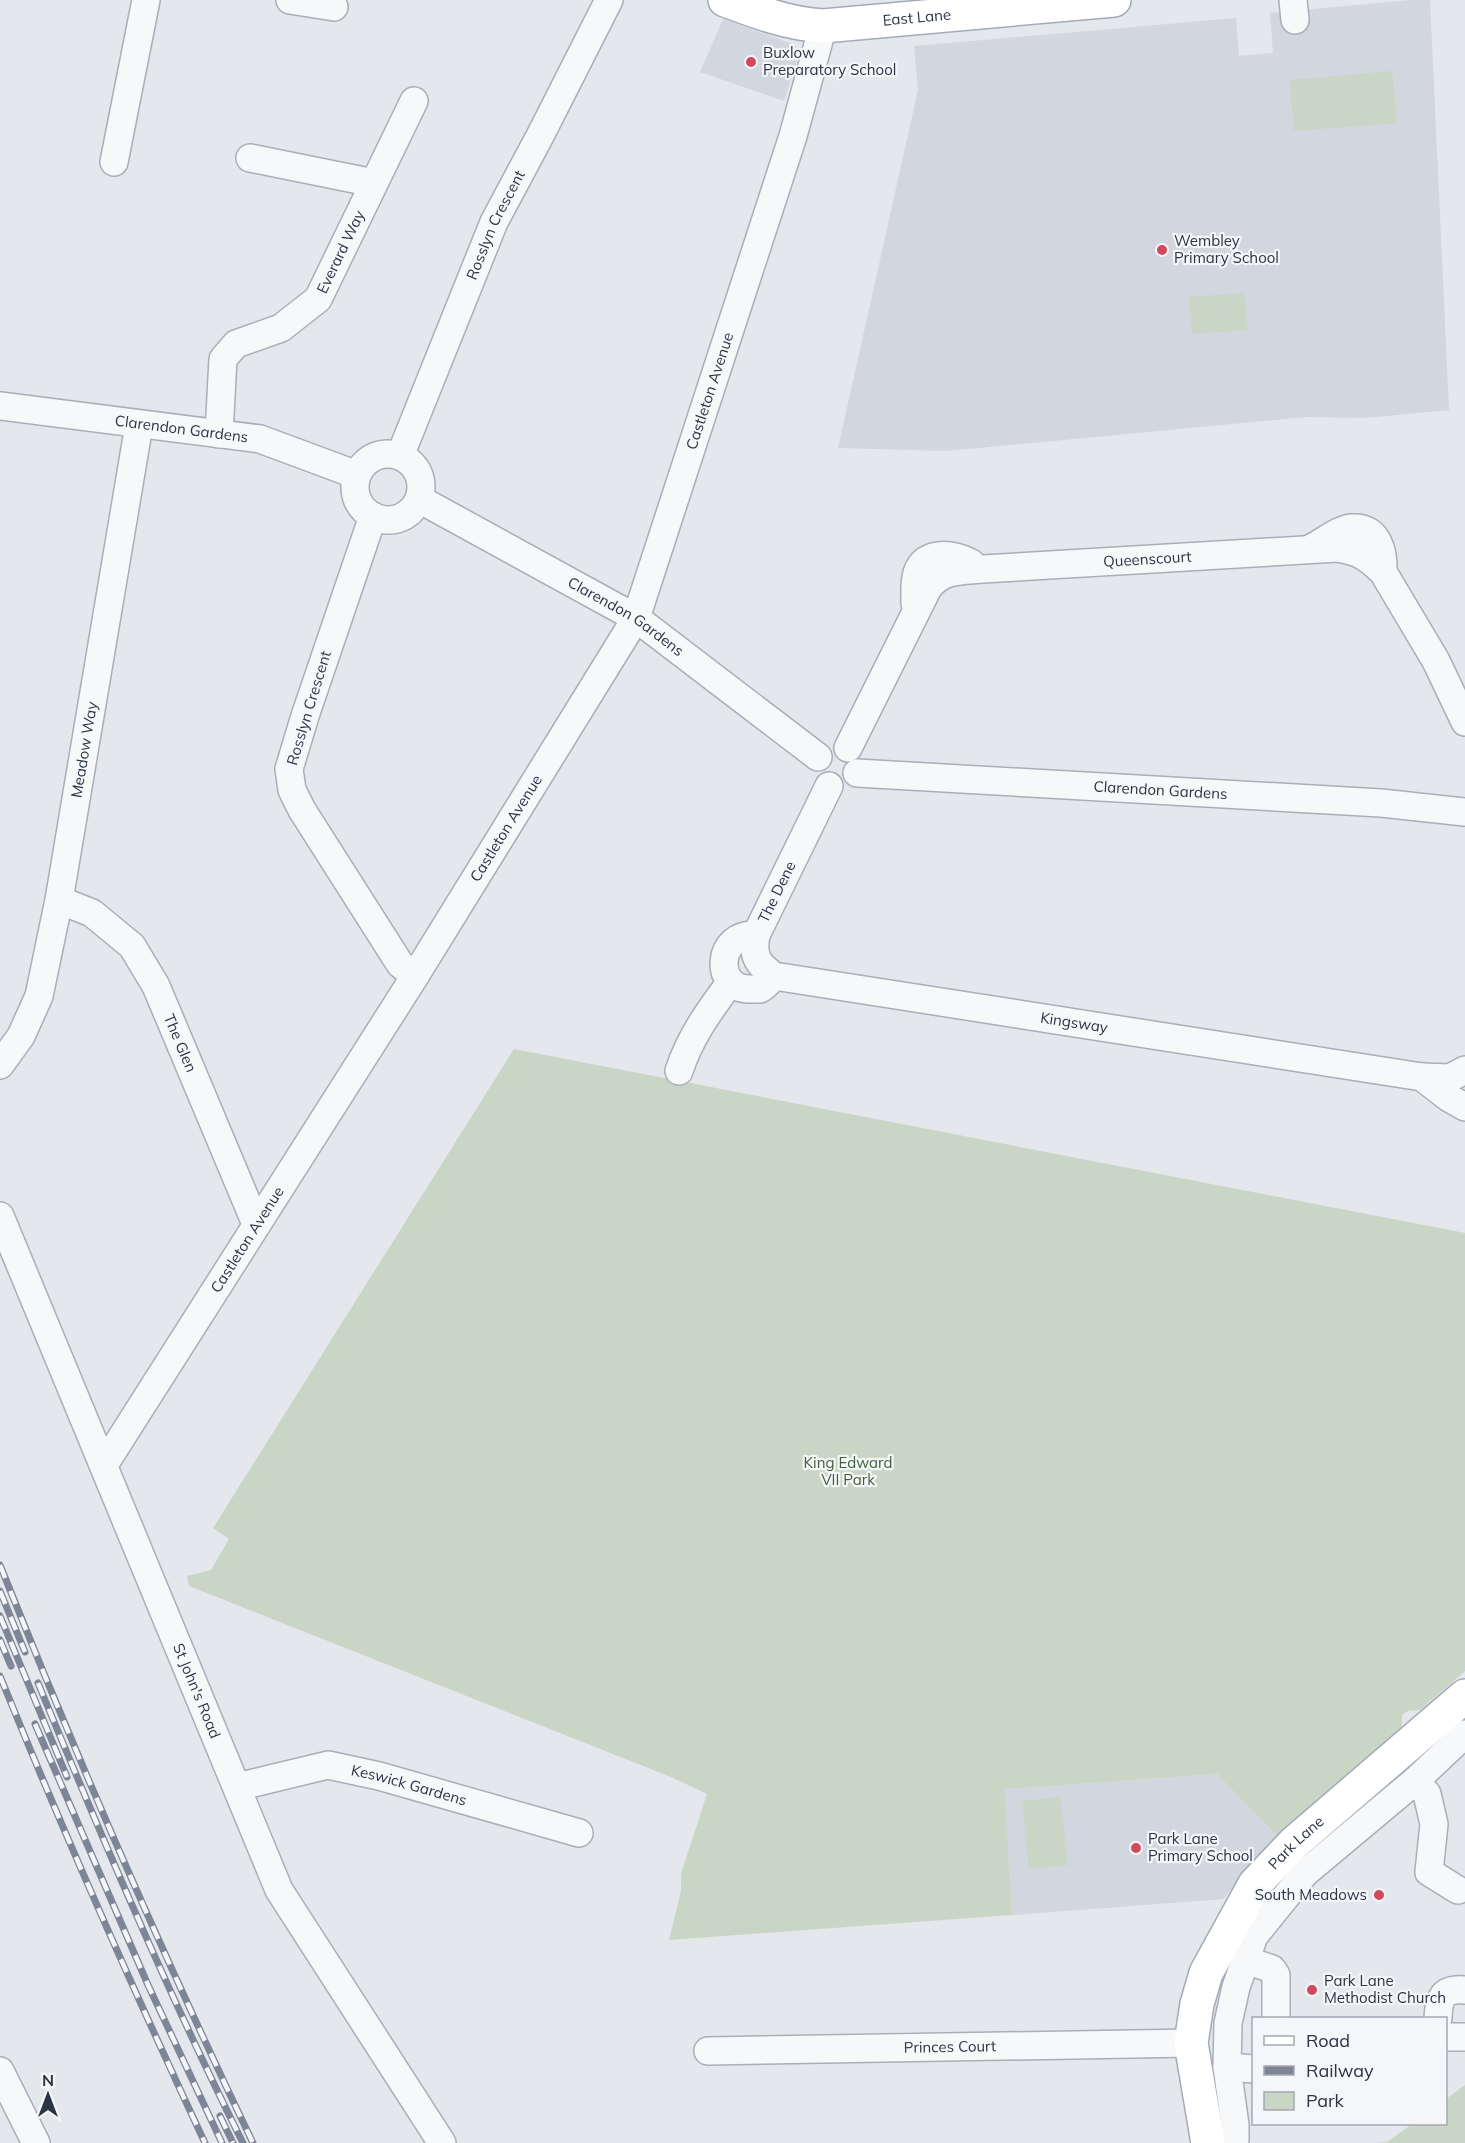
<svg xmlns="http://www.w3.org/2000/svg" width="1465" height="2143" viewBox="0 0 1465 2143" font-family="Mulish,sans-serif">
  <rect width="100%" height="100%" fill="#e4e7ec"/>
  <!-- built -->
  <path fill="#d2d6de" d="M 1411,0 L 1430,0 L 1449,410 L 1366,418 L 1306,417 L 946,451 L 838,448 L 918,90 L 914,46 L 1236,18 L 1239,56 L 1273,53 L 1270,13 Z
    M 723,19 L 793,44 L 800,52 L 784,101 L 700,72 Z
    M 1217,1774 L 1277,1836 L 1253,1860 L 1224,1899 L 1012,1915 L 1003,1789 Z"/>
  <!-- green -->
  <path fill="#c9d6c5" d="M 1392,71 L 1397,123 L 1294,131 L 1290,80 Z
    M 1244,293 L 1247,330 L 1192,334 L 1189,297 Z
    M 514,1049 L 1465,1233 L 1465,1671 L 1420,1710 L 1408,1711 L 1402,1715 L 1402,1727 L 1277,1836 L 1217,1774 L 1004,1789 L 1012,1915 L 669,1940 L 681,1891 L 681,1874 L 707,1794 L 671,1777 L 189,1586 L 187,1576 L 211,1570 L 229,1539 L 213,1528 Z
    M 1060,1797 L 1068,1865 L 1029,1869 L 1022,1801 Z
    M 1465,2085 L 1465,2143 L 1374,2143 L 1387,2142 L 1412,2124 L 1446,2124 L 1446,2099 Z"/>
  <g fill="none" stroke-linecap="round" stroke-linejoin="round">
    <defs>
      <g id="minor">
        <path d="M 290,0 L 334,7"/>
        <path d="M 1293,0 L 1295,20"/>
        <path d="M 250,158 L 374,183"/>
        <path d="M 114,162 L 146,0"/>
        <path id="s1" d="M 0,406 L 260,439 L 357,475"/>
        <path id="s2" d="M 219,434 L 223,359 L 236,344 L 281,328 L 318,299 L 414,101"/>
        <circle cx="388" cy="487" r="33"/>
        <path id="s3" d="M 400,456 L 494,222 L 541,134 L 609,0"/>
        <path id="s4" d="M 419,499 L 636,618 L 818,757"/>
        <path d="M 373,516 L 305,716 L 289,769 L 292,790 L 302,810 L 400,964 L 415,976"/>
        <path d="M 1313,547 C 1325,541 1339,529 1352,528 C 1378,526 1384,552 1383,572"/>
        <path d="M 915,603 C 915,593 914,582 917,573 C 925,549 954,554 971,563"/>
        <path id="s5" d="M 848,748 L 928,588 C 943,569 960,571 983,569 L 1337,548 C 1360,552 1366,556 1383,572 L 1436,661 L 1465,722"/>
        <path id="s6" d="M 857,773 L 1381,803 L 1465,812"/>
        <path id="s7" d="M 829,786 L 756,935 C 752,957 758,964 774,976 L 1422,1077 L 1449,1098 L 1465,1107"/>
        <path id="s8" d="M 59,900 L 92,913 L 132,946 L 156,986 L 256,1224"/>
        <path d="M 756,935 C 716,932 713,990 750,989 C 752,989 758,989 760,989 C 765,987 770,980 774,976"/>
        <path id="s9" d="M 0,1065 L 21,1036 L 39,996 L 59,900 L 139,425"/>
        <path d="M 679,1071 C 690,1037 709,1011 730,983"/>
        <path d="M 1422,1077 L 1450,1078 L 1465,1070"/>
        <path id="s10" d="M 0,1216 L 279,1890 L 442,2143"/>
        <path id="s11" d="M 104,1465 L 415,976 L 636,618 L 793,136 L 823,26"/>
        <path d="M 1415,1781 L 1427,1794 L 1434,1824 L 1429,1872 L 1458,1890"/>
        <path id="s12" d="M 237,1787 L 328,1765 L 379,1776 L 579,1833"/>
        <path d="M 1246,1960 L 1272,1969 L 1276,1975 L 1276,2018"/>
        <path d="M 1438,2018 C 1439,1998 1442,1988 1465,1990"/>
        <path d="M 1446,2037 L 1465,2037"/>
        <path id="s13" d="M 708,2051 L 1191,2043"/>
        <path d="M 1227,2067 L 1254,2069"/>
        <path d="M 0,2071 L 36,2143"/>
        <path d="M 1225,2143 L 1235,2140 L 1235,2125 L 1227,2067 L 1228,2023 L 1236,1987 L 1254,1936 L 1305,1873 L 1415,1781 L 1465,1734"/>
      </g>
      <g id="major">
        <path id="s14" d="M 725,0 C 757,12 789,24 823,26 L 1114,0"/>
        <path id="s15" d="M 1208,2143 L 1191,2043 L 1197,2004 L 1206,1973 L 1255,1884 L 1294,1843 L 1465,1696"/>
      </g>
    </defs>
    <!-- minor casing -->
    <use href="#minor" stroke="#a9aeb7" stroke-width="30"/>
    <!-- major casing -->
    <use href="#major" stroke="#a3abb8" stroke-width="36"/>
    <!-- minor -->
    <use href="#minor" stroke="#f7f8fa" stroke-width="27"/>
    <!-- major -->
    <use href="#major" stroke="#fff" stroke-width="33"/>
    <defs>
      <path id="rail" d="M 0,1565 C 78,1761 162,1953 253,2143
        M 0,1591 L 25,1652
        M 0,1616 L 67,1777
        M 0,1640 L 11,1666
        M 0,1676 C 64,1834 133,1989 205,2143
        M 38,1683 C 102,1838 168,1993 243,2143
        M 35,1724 L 148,1985 L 222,2143
        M 220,2116 L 233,2143"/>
    </defs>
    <!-- rail casing -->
    <use href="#rail" stroke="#7d8696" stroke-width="7"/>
    <!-- rail -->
    <use href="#rail" stroke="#f4f6f9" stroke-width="4.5" stroke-dasharray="14" stroke-linecap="butt"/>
  </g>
  <!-- markers -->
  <g fill="#d1495b" stroke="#f4f6f9" stroke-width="2">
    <circle cx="751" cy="62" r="6"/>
    <circle cx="1162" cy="250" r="6"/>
    <circle cx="1136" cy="1848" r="6"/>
    <circle cx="1379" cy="1895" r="6"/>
    <circle cx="1312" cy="1990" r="6"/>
  </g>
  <g text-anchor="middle" stroke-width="4.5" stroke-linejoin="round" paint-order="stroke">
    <!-- street labels -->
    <g font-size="15" fill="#2b3445" stroke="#f4f6f9">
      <text dy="5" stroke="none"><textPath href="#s14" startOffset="196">East Lane</textPath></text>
      <text dy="5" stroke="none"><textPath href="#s3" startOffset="250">Rosslyn Crescent</textPath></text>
      <text dy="5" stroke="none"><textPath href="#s2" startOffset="242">Everard Way</textPath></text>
      <text dy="5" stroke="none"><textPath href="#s11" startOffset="1239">Castleton Avenue</textPath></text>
      <text dy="5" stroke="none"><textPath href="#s1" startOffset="183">Clarendon Gardens</textPath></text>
      <text dy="5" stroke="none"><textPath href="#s5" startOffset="404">Queenscourt</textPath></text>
      <text dy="5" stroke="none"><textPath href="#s4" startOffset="238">Clarendon Gardens</textPath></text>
      <text transform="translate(309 708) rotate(-73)" y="5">Rosslyn Crescent</text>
      <text dy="5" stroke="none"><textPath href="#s9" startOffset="330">Meadow Way</textPath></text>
      <text dy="5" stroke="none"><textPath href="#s6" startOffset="304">Clarendon Gardens</textPath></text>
      <text dy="5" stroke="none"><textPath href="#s11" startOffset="753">Castleton Avenue</textPath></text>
      <text transform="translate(777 892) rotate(-64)" y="5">The Dene</text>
      <text dy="5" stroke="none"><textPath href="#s7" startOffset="518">Kingsway</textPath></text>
      <text dy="5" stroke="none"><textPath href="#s8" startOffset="196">The Glen</textPath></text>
      <text dy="5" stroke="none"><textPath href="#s11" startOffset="267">Castleton Avenue</textPath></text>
      <text dy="5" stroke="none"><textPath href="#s10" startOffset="514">St John's Road</textPath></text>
      <text dy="5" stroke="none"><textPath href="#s12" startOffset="177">Keswick Gardens</textPath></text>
      <text dy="5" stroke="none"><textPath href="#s15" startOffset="333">Park Lane</textPath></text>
      <text dy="5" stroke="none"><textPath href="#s13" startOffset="242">Princes Court</textPath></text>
    </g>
    <!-- poi labels -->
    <g font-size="15" fill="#2b3445" stroke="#f4f6f9" text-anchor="start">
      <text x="763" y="58">Buxlow<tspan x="763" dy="17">Preparatory School</tspan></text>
      <text x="1174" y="246">Wembley<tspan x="1174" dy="17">Primary School</tspan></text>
      <text x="1148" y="1844">Park Lane<tspan x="1148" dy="17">Primary School</tspan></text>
      <text x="1367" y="1900" text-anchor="end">South Meadows</text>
      <text x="1324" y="1986">Park Lane<tspan x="1324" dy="17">Methodist Church</tspan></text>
    </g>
    <!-- park labels -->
    <g font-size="15" fill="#3f6138" stroke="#f4f6f9">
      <text x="848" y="1468">King Edward<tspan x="848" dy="17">VII Park</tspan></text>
    </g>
  </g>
  <!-- legend -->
  <rect x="1252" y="2017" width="195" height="108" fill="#f4f6f9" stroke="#a4a8b1" stroke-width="1.5"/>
  <rect x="1264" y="2036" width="30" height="9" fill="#ffffff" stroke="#a4a8b1" stroke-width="1.5"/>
  <text x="1306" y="2047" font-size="18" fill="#2b3445">Road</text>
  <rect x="1264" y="2066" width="30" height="9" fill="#7d8696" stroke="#a4a8b1" stroke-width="1.5"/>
  <text x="1306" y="2077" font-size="18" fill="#2b3445">Railway</text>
  <rect x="1264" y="2092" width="30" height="18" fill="#c9d6c5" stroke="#a4a8b1" stroke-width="1.5"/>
  <text x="1306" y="2107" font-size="18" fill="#2b3445">Park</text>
  <!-- north arrow -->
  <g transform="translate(48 2095)" stroke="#f4f6f9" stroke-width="4.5" paint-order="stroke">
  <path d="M0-4.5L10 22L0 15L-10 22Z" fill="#2b3445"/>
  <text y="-9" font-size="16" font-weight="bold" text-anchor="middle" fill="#2b3445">N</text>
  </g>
</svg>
